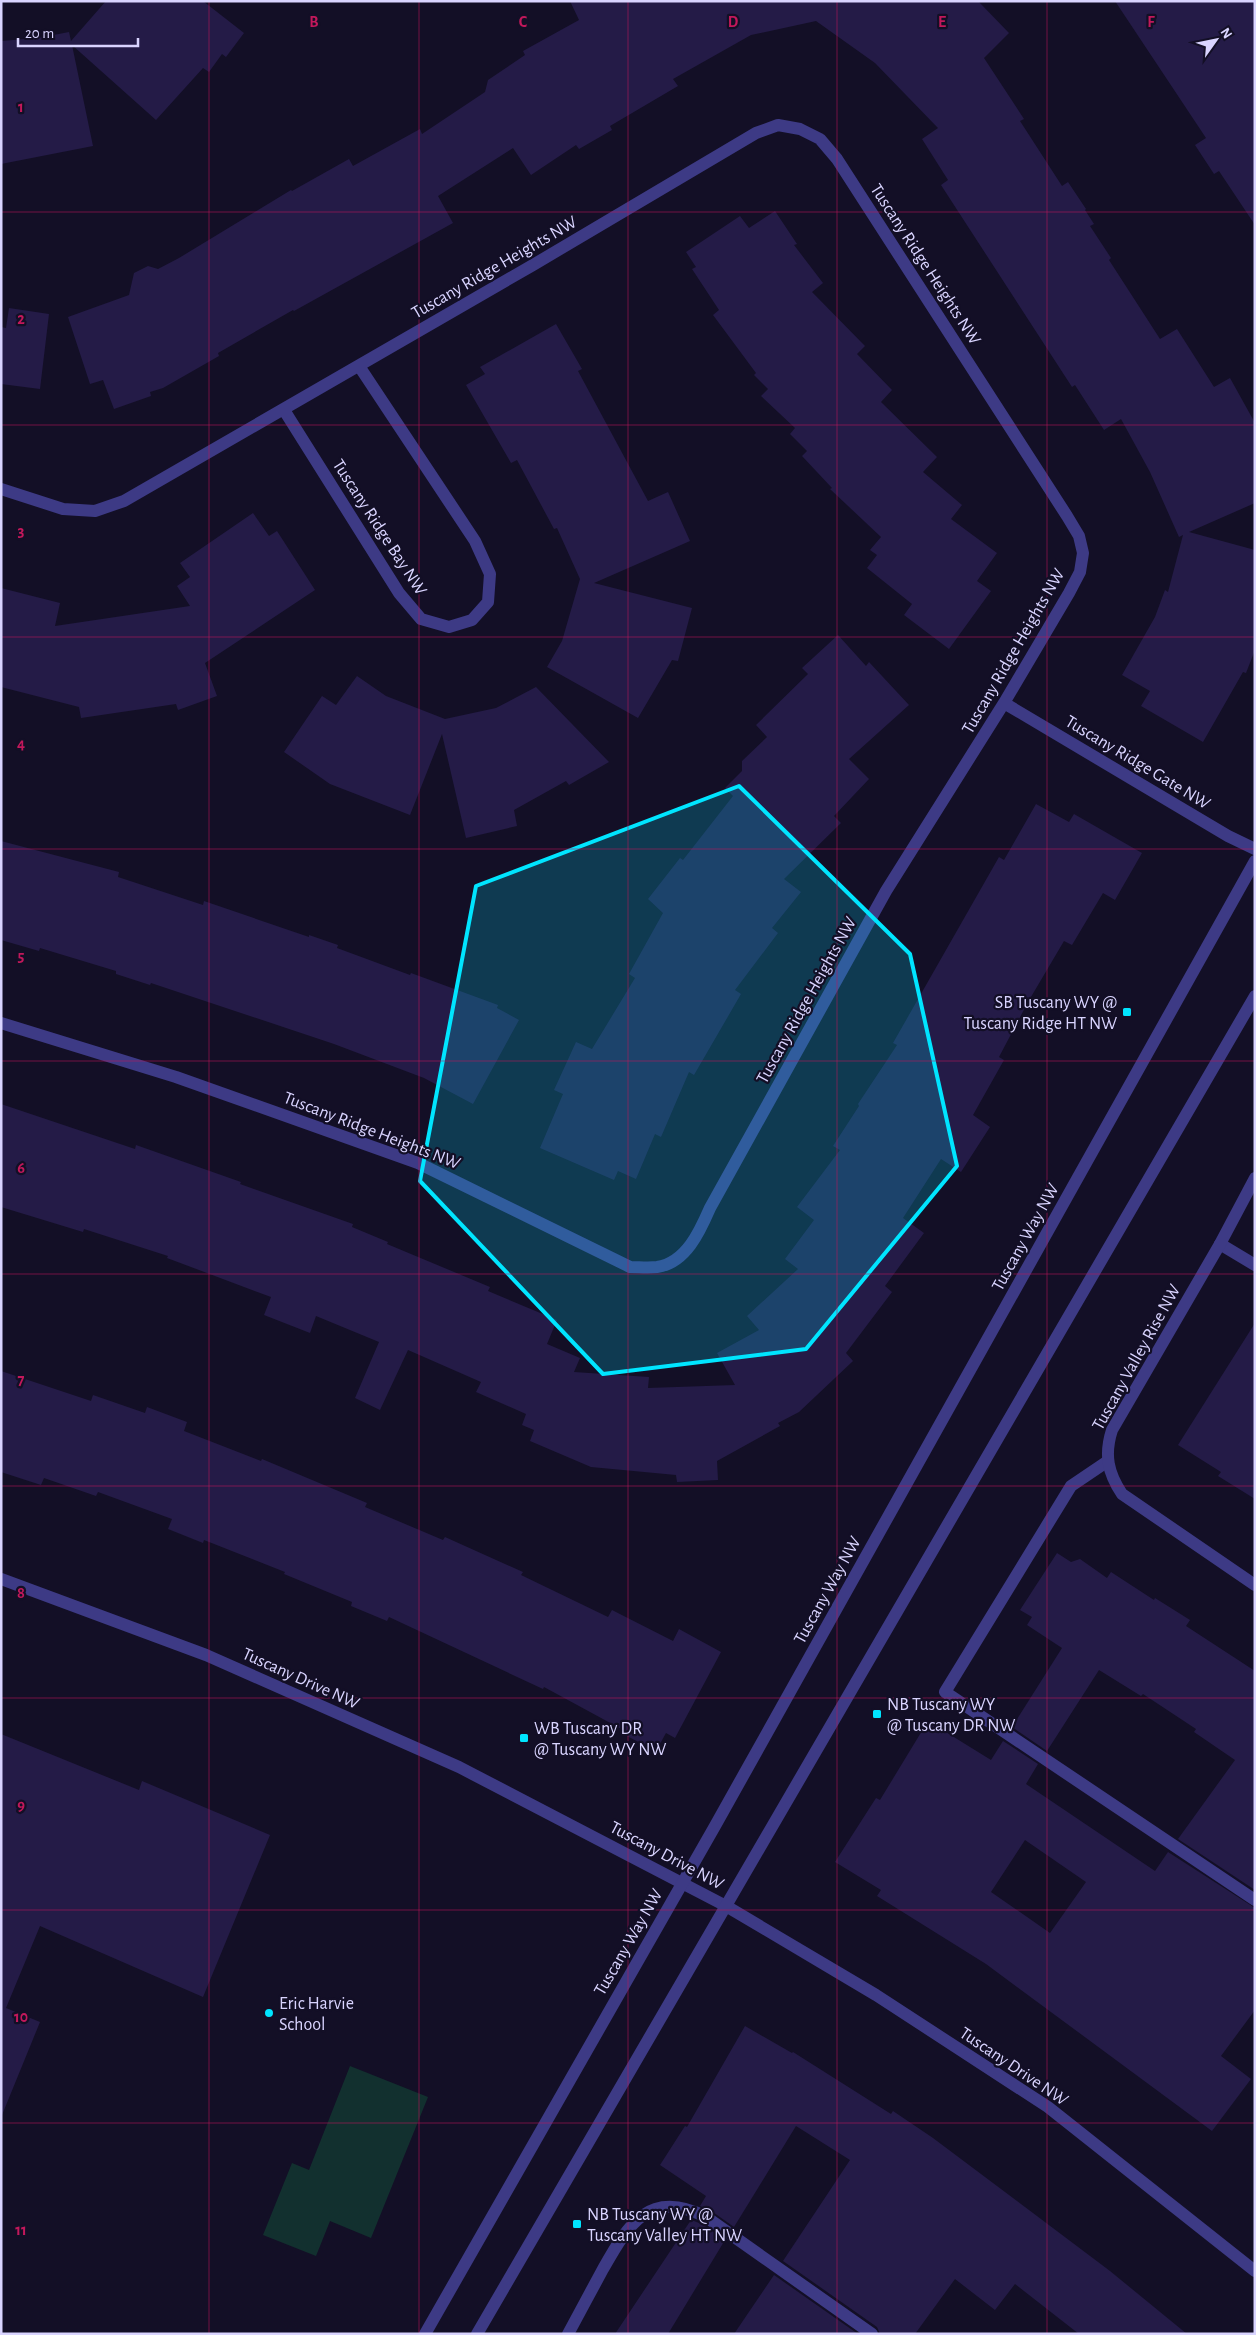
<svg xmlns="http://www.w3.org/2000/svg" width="1256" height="2335" viewBox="0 0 1256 2335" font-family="'Alegreya Sans',sans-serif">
  <rect width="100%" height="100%" fill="#130f26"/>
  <!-- green -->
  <path fill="#12302f" d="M 350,2066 L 428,2097 L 371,2238 L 330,2221 L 316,2256 L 263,2235 L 292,2163 L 309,2170 Z"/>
  <!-- building -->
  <path fill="#241b47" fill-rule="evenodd" d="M 106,1 L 203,1 L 244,33 L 226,57 L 222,54 L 209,72 L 203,68 L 156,120 L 72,45 L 93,146 L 1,164 L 1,41 L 38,38 L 69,32 L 71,41 Z
    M 570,1 L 978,1 L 1009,33 L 984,58 L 1024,119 L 1020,121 L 1062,186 L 1068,182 L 1086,209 L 1085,210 L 1094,224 L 1090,226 L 1111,258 L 1109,260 L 1160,339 L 1177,329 L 1214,387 L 1230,378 L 1255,423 L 1255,503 L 1189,532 L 1255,550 L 1255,650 L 1246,673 L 1243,672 L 1203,742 L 1141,706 L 1150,691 L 1122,675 L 1155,617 L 1165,590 L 1168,592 L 1183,535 L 1179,537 L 1150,472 L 1121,419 L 1104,430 L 1075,385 L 1072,387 L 941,185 L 948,180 L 922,139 L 938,128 L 875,63 L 816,21 L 751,35 L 673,79 L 678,86 L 610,126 L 612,130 L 579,149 L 576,145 L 531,175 L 513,148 L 438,196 L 453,223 L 294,311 L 293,310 L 218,353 L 219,356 L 163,388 L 150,392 L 151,396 L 114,409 L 103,380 L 90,384 L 68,317 L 129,295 L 134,273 L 148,266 L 158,269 L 179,258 L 291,190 L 292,191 L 349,159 L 353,166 L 420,129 L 422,134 L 485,92 L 488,80 L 525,55 L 523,51 L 579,20 Z
    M 1115,1 L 1255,1 L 1255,225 L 1219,171 L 1214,174 L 1195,145 L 1206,138 Z
    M 775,211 L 797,244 L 794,245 L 823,283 L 812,292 L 865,346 L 857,354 L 892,390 L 881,402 L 937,457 L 923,472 L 962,505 L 951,519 L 997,553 L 977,581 L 991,591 L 949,649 L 904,615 L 912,604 L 867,568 L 877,555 L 870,550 L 881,537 L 830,489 L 832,488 L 802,456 L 807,451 L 790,434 L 795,428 L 761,396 L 768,389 L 754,375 L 756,373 L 713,315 L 719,310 L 692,269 L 696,267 L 686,252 L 740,216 L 749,228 Z
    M 9,308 L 49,314 L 40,389 L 1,384 L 1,327 L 6,328 Z
    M 556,324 L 582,369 L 578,371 L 648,501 L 668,492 L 690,541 L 594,583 L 692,608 L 678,661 L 672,660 L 638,718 L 547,667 L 562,641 L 580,579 L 557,528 L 554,529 L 517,460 L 511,463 L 466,385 L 485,374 L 480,367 Z
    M 253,513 L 269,536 L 277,531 L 315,590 L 205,663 L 217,696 L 178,710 L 176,704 L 81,718 L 79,707 L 1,687 L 1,588 L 60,603 L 55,626 L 190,606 L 177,586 L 190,577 L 180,563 Z
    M 838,635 L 866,666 L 869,662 L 909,705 L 849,759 L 869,779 L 834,816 L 841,823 L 784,879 L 801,892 L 772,928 L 778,933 L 735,990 L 741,994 L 694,1075 L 689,1072 L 661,1137 L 655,1134 L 636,1179 L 618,1171 L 614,1180 L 540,1148 L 563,1094 L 554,1090 L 576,1042 L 592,1049 L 635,978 L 629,974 L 663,913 L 648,899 L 680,858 L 683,860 L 733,796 L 725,788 L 742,771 L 742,761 L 767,737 L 756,725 L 808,674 L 802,668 Z
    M 357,676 L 386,696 L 445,719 L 496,708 L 536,687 L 609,762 L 569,785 L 566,781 L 514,810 L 517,826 L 466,838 L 442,734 L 410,815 L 330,784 L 284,752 L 322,696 L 336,705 Z
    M 1036,804 L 1069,822 L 1074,814 L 1142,853 L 1115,900 L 1103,893 L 1072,945 L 1064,941 L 1028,1002 L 999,1057 L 1004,1060 L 973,1115 L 990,1127 L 961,1172 L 941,1159 L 903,1218 L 924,1233 L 885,1286 L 892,1292 L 846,1353 L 853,1361 L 799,1412 L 778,1423 L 780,1426 L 717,1461 L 718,1480 L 677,1482 L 676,1475 L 591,1467 L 530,1441 L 534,1430 L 522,1425 L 526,1414 L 476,1392 L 481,1382 L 408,1350 L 380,1410 L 355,1398 L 379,1342 L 316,1316 L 310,1333 L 264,1315 L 271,1297 L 167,1258 L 168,1256 L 84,1229 L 83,1232 L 1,1207 L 1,1104 L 135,1149 L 136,1145 L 241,1182 L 240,1184 L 353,1224 L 352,1227 L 388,1242 L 387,1244 L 490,1287 L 488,1291 L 557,1320 L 547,1344 L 580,1358 L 574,1372 L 649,1377 L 648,1388 L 735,1385 L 717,1353 L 759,1330 L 747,1316 L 798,1269 L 785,1259 L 814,1220 L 797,1207 L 840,1150 L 833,1146 L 859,1106 L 858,1104 L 897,1045 L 893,1043 L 999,857 L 1004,860 Z
    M 1,841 L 119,872 L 118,877 L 203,905 L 204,901 L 309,937 L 309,935 L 338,945 L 337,948 L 410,975 L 411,973 L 498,1005 L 497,1008 L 519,1020 L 473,1104 L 424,1078 L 334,1044 L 151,983 L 150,985 L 116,974 L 116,971 L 40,948 L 39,951 L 1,940 Z
    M 1255,1323 L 1255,1499 L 1218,1476 L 1221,1472 L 1178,1445 Z
    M 1,1371 L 91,1401 L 93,1395 L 145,1413 L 147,1407 L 187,1422 L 184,1431 L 261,1461 L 262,1459 L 367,1503 L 365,1507 L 443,1540 L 445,1537 L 523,1572 L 521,1575 L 608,1617 L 612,1610 L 673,1641 L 679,1629 L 721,1652 L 675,1738 L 666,1733 L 656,1751 L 623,1734 L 625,1731 L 544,1687 L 543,1689 L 389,1617 L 387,1621 L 351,1606 L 352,1602 L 284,1574 L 285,1572 L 204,1540 L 203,1543 L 168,1529 L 172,1519 L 98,1492 L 96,1496 L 44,1478 L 41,1485 L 1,1472 Z
    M 1057,1553 L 1071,1562 L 1080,1559 L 1107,1578 L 1111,1572 L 1154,1600 L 1155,1598 L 1190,1620 L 1186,1626 L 1255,1671 L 1255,1890 L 1178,1839 L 1235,1760 L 1194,1732 L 1196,1729 L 1143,1694 L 1141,1696 L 1099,1670 L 1047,1751 L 1012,1727 L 1062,1648 L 1027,1625 L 1032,1617 L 1020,1610 Z
    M 928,1721 L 991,1760 L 1003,1741 L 1038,1764 L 1026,1784 L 1155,1871 L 1168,1852 L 1255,1908 L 1255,2010 L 1221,2056 L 1251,2079 L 1212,2131 L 986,1964 L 877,1896 L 881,1890 L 835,1862 L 876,1798 L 880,1800 ZM 1025,1840 L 1086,1882 L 1050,1933 L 991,1892 Z
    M 1,1734 L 139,1790 L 142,1781 L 270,1835 L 203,1997 L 40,1926 L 6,2008 L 40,2022 L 2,2115 Z
    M 745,2026 L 792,2053 L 793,2052 L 891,2114 L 893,2111 L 933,2138 L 1110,2271 L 1187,2334 L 1079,2334 L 1015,2284 L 995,2310 L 955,2279 L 915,2334 L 880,2334 L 877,2327 L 783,2261 L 850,2160 L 796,2126 L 734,2227 L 710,2210 L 700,2206 L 706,2196 L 660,2165 L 685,2126 L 687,2127 Z
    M 691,2220 L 702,2224 L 725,2240 L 668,2334 L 615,2334 Z
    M 774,2275 L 858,2334 L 734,2334 Z"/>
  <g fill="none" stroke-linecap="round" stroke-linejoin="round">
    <!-- service -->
    <path stroke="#3d3a85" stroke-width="12" d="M 1220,1244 L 1255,1265
      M 1108,1461 L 1071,1486 L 945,1692 L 1255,1900
      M 568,2334 C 580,2312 591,2291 603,2269 C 628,2225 649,2188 706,2217 L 872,2334"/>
    <!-- minor -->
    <path stroke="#3d3a85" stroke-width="12" d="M 284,410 L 399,593 L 421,619 L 449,627 L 472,620 L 488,602 L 490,574 L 475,541 L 359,366
      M 1,489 L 63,509 L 95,511 L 124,501 L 533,265 L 756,133 L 778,125 L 800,129 L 820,139 L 837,159 L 1067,516 L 1079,536 L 1083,553 L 1080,572 L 1069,593 L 1004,703 L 886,891 L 710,1208 C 700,1231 686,1263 657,1267 C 648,1268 639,1267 630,1267 L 418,1163 L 176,1077 L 1,1023
      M 1004,703 L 1228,836 L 1255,849
      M 1255,1178 L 1220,1244 L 1112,1430 C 1104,1455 1108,1473 1122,1494 L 1255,1585
      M 1,1579 L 206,1655 L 459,1767 L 726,1906 L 876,1995 L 1048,2107 L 1255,2271"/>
    <!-- tertiary -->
    <path stroke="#3d3a85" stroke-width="12" d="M 425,2334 L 715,1826 L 1255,861
      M 477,2334 L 1255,996"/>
  </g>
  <!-- marked area -->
  <path fill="#00e5ff" fill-opacity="0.2" stroke="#00e5ff" stroke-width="4" stroke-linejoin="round" d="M 739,786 L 910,954 L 957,1166 L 806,1349 L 603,1374 L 420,1181 L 476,886 Z"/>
  <!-- grid -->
  <path fill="none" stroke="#c2185b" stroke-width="1" stroke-opacity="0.55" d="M 209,1 L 209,2334M 419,1 L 419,2334M 628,1 L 628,2334M 837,1 L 837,2334M 1047,1 L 1047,2334M 1,212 L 1255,212M 1,425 L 1255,425M 1,637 L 1255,637M 1,849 L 1255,849M 1,1061 L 1255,1061M 1,1274 L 1255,1274M 1,1486 L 1255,1486M 1,1698 L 1255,1698M 1,1910 L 1255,1910M 1,2123 L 1255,2123"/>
  <!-- markers -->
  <g fill="#00e5ff" stroke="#130f26" stroke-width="2">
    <rect x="1122" y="1007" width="10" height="10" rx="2.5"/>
    <rect x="872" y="1709" width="10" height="10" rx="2.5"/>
    <rect x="519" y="1733" width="10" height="10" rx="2.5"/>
    <circle cx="269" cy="2013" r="5"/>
    <rect x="572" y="2219" width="10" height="10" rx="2.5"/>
  </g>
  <g text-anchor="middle" stroke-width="4.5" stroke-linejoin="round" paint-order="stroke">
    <!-- street labels -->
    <g font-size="18" fill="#d9d4ff" stroke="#130f26">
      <text transform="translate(926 264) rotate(57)" y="6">Tuscany Ridge Heights NW</text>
      <text transform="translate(494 267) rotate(-30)" y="6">Tuscany Ridge Heights NW</text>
      <text transform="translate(380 527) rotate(57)" y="6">Tuscany Ridge Bay NW</text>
      <text transform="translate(1013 651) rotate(-60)" y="6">Tuscany Ridge Heights NW</text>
      <text transform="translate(1138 762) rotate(31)" y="6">Tuscany Ridge Gate NW</text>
      <text transform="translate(806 1000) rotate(-61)" y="6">Tuscany Ridge Heights NW</text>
      <text transform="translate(372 1130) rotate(21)" y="6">Tuscany Ridge Heights NW</text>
      <text transform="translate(1025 1237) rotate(-61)" y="6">Tuscany Way NW</text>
      <text transform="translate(1136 1357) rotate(-61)" y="6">Tuscany Valley Rise NW</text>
      <text transform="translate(827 1590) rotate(-61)" y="6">Tuscany Way NW</text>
      <text transform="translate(301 1678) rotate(24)" y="6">Tuscany Drive NW</text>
      <text transform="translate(667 1855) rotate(28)" y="6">Tuscany Drive NW</text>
      <text transform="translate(628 1942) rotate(-60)" y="6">Tuscany Way NW</text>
      <text transform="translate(1014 2066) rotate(34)" y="6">Tuscany Drive NW</text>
    </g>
    <!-- poi labels -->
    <g font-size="18" fill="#d9d4ff" stroke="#130f26" text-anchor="start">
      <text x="1117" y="1008" text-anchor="end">SB Tuscany WY @<tspan x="1117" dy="21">Tuscany Ridge HT NW</tspan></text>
      <text x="887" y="1710">NB Tuscany WY<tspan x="887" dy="21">@ Tuscany DR NW</tspan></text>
      <text x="534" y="1734">WB Tuscany DR<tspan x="534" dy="21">@ Tuscany WY NW</tspan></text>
      <text x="279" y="2009">Eric Harvie<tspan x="279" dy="21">School</tspan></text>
      <text x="587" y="2220">NB Tuscany WY @<tspan x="587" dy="21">Tuscany Valley HT NW</tspan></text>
    </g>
  </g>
  <g font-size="16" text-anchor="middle" font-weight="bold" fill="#c2185b" stroke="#130f26" stroke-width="4.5" stroke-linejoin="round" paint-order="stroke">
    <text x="314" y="27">B</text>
    <text x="523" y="27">C</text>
    <text x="733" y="27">D</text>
    <text x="942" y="27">E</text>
    <text x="1151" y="27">F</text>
    <text x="21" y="112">1</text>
    <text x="21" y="324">2</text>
    <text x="21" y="536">3</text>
    <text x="21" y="749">4</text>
    <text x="21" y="961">5</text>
    <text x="21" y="1173">6</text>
    <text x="21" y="1385">7</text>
    <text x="21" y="1598">8</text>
    <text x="21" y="1810">9</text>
    <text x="21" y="2022">10</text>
    <text x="21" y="2235">11</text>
  </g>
  <!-- border -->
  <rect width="1256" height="2335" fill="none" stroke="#d9d4ff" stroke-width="5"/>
  <!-- north arrow -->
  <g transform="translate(1216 40) rotate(57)" stroke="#130f26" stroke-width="4" paint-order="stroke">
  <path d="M0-4L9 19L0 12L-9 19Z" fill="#d9d4ff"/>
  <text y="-8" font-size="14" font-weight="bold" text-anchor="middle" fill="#d9d4ff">N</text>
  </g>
  <!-- scale -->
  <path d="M18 38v8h120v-8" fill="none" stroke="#d9d4ff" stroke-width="2.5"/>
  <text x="25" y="38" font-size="15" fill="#d9d4ff" stroke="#130f26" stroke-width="4" paint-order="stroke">20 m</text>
</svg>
